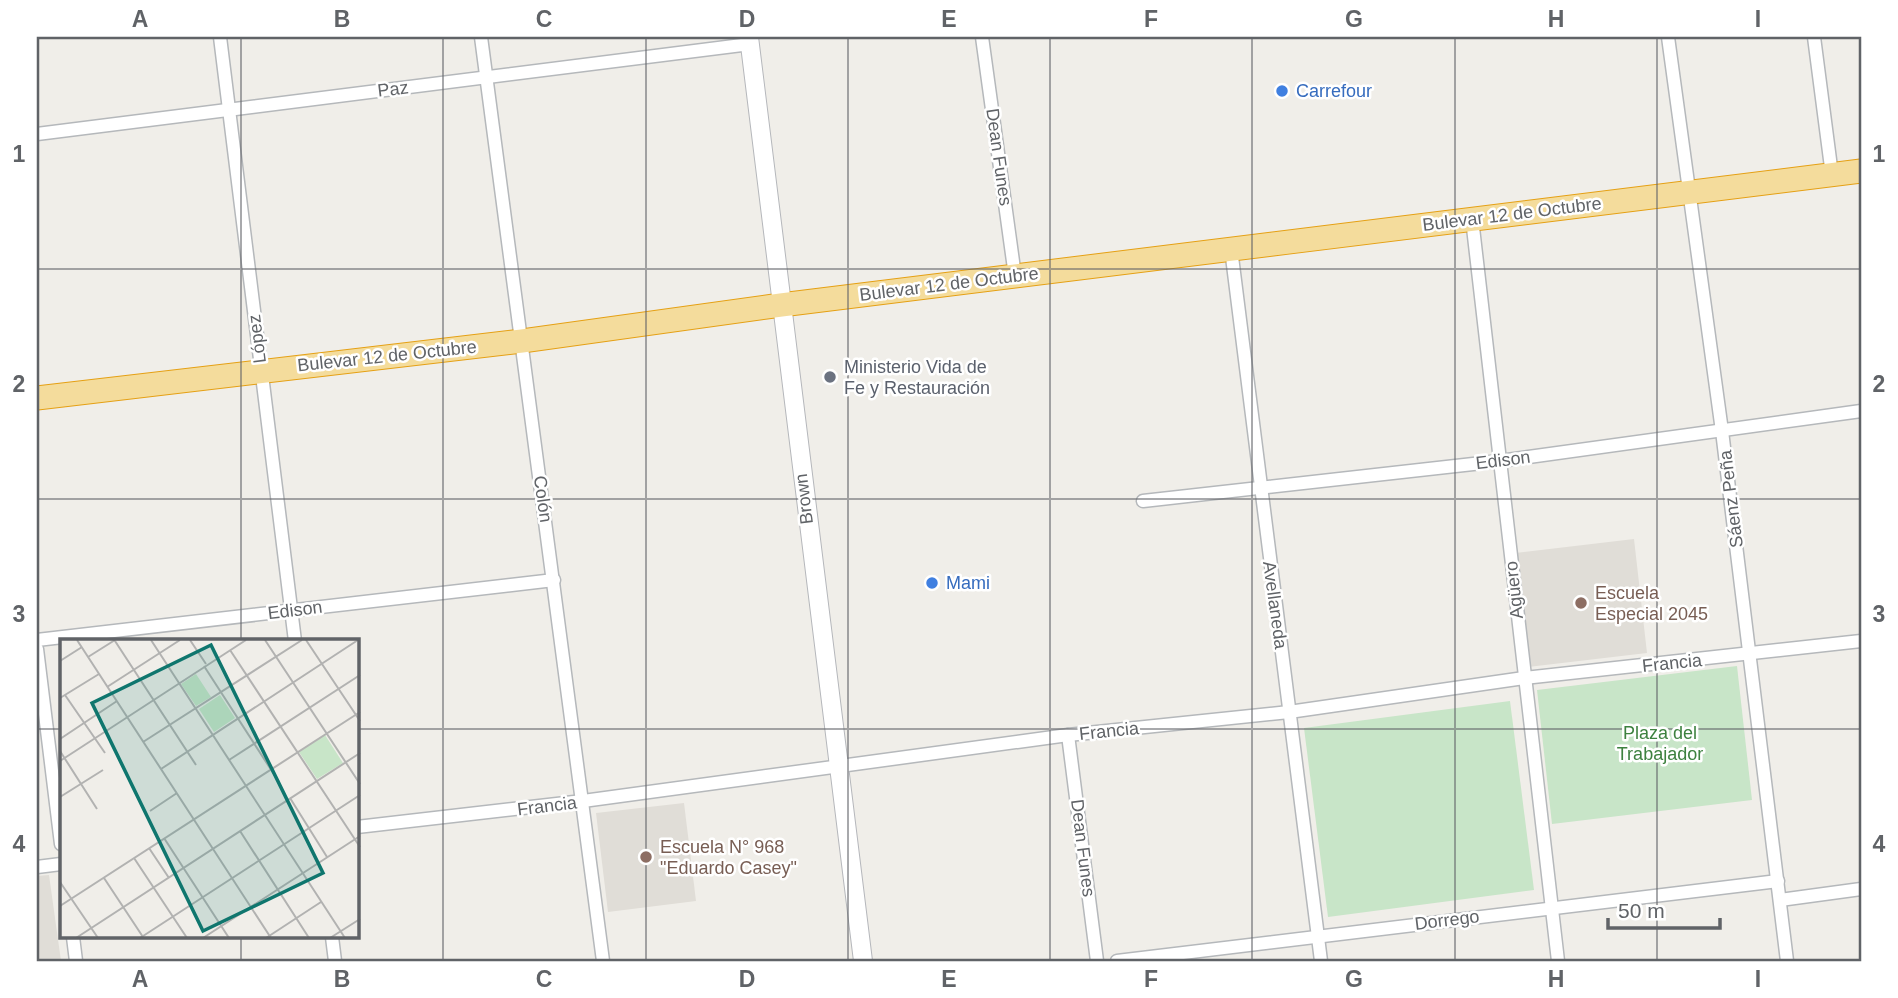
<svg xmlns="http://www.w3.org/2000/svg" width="1898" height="998" viewBox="0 0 1898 998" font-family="Helvetica,sans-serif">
<rect width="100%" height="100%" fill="#f0eee9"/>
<g fill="#e0ddd7">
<path d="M1634,539L1647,653L1528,667L1515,553Z"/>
<path d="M684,803L696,901L608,912L596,813Z"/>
<path d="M49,875L61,961H37V876Z"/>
</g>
<g fill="#c8e5c8">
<path d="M1737,666L1752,800L1552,824L1537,690Z"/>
<path d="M1510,701L1534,890L1328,917L1304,728Z"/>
</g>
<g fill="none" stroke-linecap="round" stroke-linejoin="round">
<g stroke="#b5b8bb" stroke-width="15">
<g id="street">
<path d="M220,37L295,641"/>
<path d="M481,37L603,961"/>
<path d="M982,37L1015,276"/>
<path d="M1668,37L1722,431L1787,961"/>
<path d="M1814,37L1832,175"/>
<path d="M37,134L750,44"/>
<path d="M1472,219L1558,961"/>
<path d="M1231,249L1321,961"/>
<path d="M1143,501L1500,461L1861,411"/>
<path d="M37,640L554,580"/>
<path d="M37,649L61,844"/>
<path d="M1068,735L1097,961"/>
<path d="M357,827L583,801L1068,735L1289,712L1524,678L1861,641"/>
<path d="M37,867L61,864"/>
<path d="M1780,900L1861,889"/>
<path d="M73,937L76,961"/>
<path d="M332,937L335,961"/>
<path d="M1117,961L1778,881"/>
</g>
</g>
<g stroke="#b5b7bb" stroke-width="20">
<path id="secondary" d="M749,37L863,961"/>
</g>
<g stroke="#e5a014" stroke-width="25">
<path id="highway" d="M37,398L522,341L781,305L1861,171"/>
</g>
<use href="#street" stroke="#fff" stroke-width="12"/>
<use href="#secondary" stroke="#fff" stroke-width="18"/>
<use href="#highway" stroke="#f4dc9c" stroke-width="23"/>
</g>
<path fill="none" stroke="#606367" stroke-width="2" stroke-opacity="0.55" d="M241,37V641M443,37V961M646,37V961M848,37V961M1050,37V961M1252,37V961M1455,37V961M1657,37V961M37,269H1861M37,499H1861M37,729H61M357,729H1861M241,937V961"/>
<g fill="#3f7fe0" stroke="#fff" stroke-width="2.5">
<circle cx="1282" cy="91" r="7"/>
<circle cx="932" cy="583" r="7"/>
</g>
<circle fill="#6b7280" stroke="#fff" stroke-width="2.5" cx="830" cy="377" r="7"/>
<g fill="#8d6e63" stroke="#fff" stroke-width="2.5">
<circle cx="1581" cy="603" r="7"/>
<circle cx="646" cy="857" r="7"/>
</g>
<g text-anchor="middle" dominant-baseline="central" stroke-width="5" stroke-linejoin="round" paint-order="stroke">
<g font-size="18" fill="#606367" stroke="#fff">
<text transform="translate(393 89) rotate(-7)">Paz</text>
<text transform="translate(999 157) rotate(82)">Dean Funes</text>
<text transform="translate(1512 214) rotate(-7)">Bulevar 12 de Octubre</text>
<text transform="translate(949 284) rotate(-7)">Bulevar 12 de Octubre</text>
<text transform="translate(257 339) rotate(-97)">López</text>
<text transform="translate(387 356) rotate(-6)">Bulevar 12 de Octubre</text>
<text transform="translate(1503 460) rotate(-7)">Edison</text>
<text transform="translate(543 499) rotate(82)">Colón</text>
<text transform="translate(804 499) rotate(-97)">Brown</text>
<text transform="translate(1731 499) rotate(-97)">Sáenz Peña</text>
<text transform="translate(1514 590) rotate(-96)">Agüero</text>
<text transform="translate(1275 605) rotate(82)">Avellaneda</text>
<text transform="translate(295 610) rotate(-7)">Edison</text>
<text transform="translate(1672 663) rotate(-6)">Francia</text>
<text transform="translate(1109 731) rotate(-6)">Francia</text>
<text transform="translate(547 806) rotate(-7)">Francia</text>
<text transform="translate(1083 848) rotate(83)">Dean Funes</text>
<text transform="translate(1447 920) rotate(-7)">Dorrego</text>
</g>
<g font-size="18" fill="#366cbe" stroke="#fff" text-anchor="start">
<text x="1296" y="91">Carrefour</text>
<text x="946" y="583">Mami</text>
</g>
<g font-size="18" fill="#5b616d" stroke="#fff" text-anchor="start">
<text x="844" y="367">Ministerio Vida de<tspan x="844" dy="21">Fe y Restauración</tspan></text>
</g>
<g font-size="18" fill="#785e54" stroke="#fff" text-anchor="start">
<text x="1595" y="593">Escuela<tspan x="1595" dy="21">Especial 2045</tspan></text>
<text x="660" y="847">Escuela N° 968<tspan x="660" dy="21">"Eduardo Casey"</tspan></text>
</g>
<g font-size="18" fill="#3d813f" stroke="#fff">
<text x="1660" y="733">Plaza del<tspan x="1660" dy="21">Trabajador</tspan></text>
</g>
</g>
<g transform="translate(60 639)">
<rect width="299" height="299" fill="#f0eee9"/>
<path d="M136,35L151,58L136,67L121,45ZM160,56L175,79L154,93L139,70ZM265,96L283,124L257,140L239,113Z" fill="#c8e5c8"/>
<path fill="none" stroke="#b2b2b1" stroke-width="2" d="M17,1L211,299M91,1L285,299M130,1L146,25M205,1L300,145M246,1L300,82M55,2L136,126M170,11L300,208M28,18L55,1M0,22L22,8M144,27L219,143M47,48L120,1M5,56L45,114M0,59L39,35M0,100L57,62M83,103L242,1M0,112L37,170M169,121L300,36M0,122L186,1M101,130L298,1M0,158L43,131M230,159L267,218M90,172L117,154M180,192L249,299M104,199L169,299M89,209L109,239M74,219L127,299M44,239L83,298M0,243L38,299M0,267L300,73M16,299L300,114M80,299L300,156M143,299L300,197M206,299L261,263M270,299L300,280"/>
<path fill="#0f766e" fill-opacity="0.15" stroke="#0f766e" stroke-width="3.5" d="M151,6L263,234L143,292L32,64Z"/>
<rect width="299" height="299" fill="none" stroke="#606367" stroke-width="3.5"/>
</g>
<rect width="1898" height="998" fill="none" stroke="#ffffff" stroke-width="77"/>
<path d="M1608 918v10h112v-10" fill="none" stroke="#606367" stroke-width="3.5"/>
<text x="1618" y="918" font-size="21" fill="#606367" stroke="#ffffff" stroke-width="5" paint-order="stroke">50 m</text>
<rect x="38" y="38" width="1822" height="922" fill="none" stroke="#606367" stroke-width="2.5"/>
<g font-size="23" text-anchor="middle" font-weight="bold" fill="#606367">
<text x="140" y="27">A</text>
<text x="342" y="27">B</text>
<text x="544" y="27">C</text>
<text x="747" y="27">D</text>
<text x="949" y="27">E</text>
<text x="1151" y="27">F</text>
<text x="1354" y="27">G</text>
<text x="1556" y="27">H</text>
<text x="1758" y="27">I</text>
<text x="19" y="162">1</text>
<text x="1879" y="162">1</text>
<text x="19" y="392">2</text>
<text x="1879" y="392">2</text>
<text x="19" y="622">3</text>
<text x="1879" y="622">3</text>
<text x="19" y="852">4</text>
<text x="1879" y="852">4</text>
<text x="140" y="987">A</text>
<text x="342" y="987">B</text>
<text x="544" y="987">C</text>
<text x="747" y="987">D</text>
<text x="949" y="987">E</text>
<text x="1151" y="987">F</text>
<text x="1354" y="987">G</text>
<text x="1556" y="987">H</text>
<text x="1758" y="987">I</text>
</g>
</svg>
